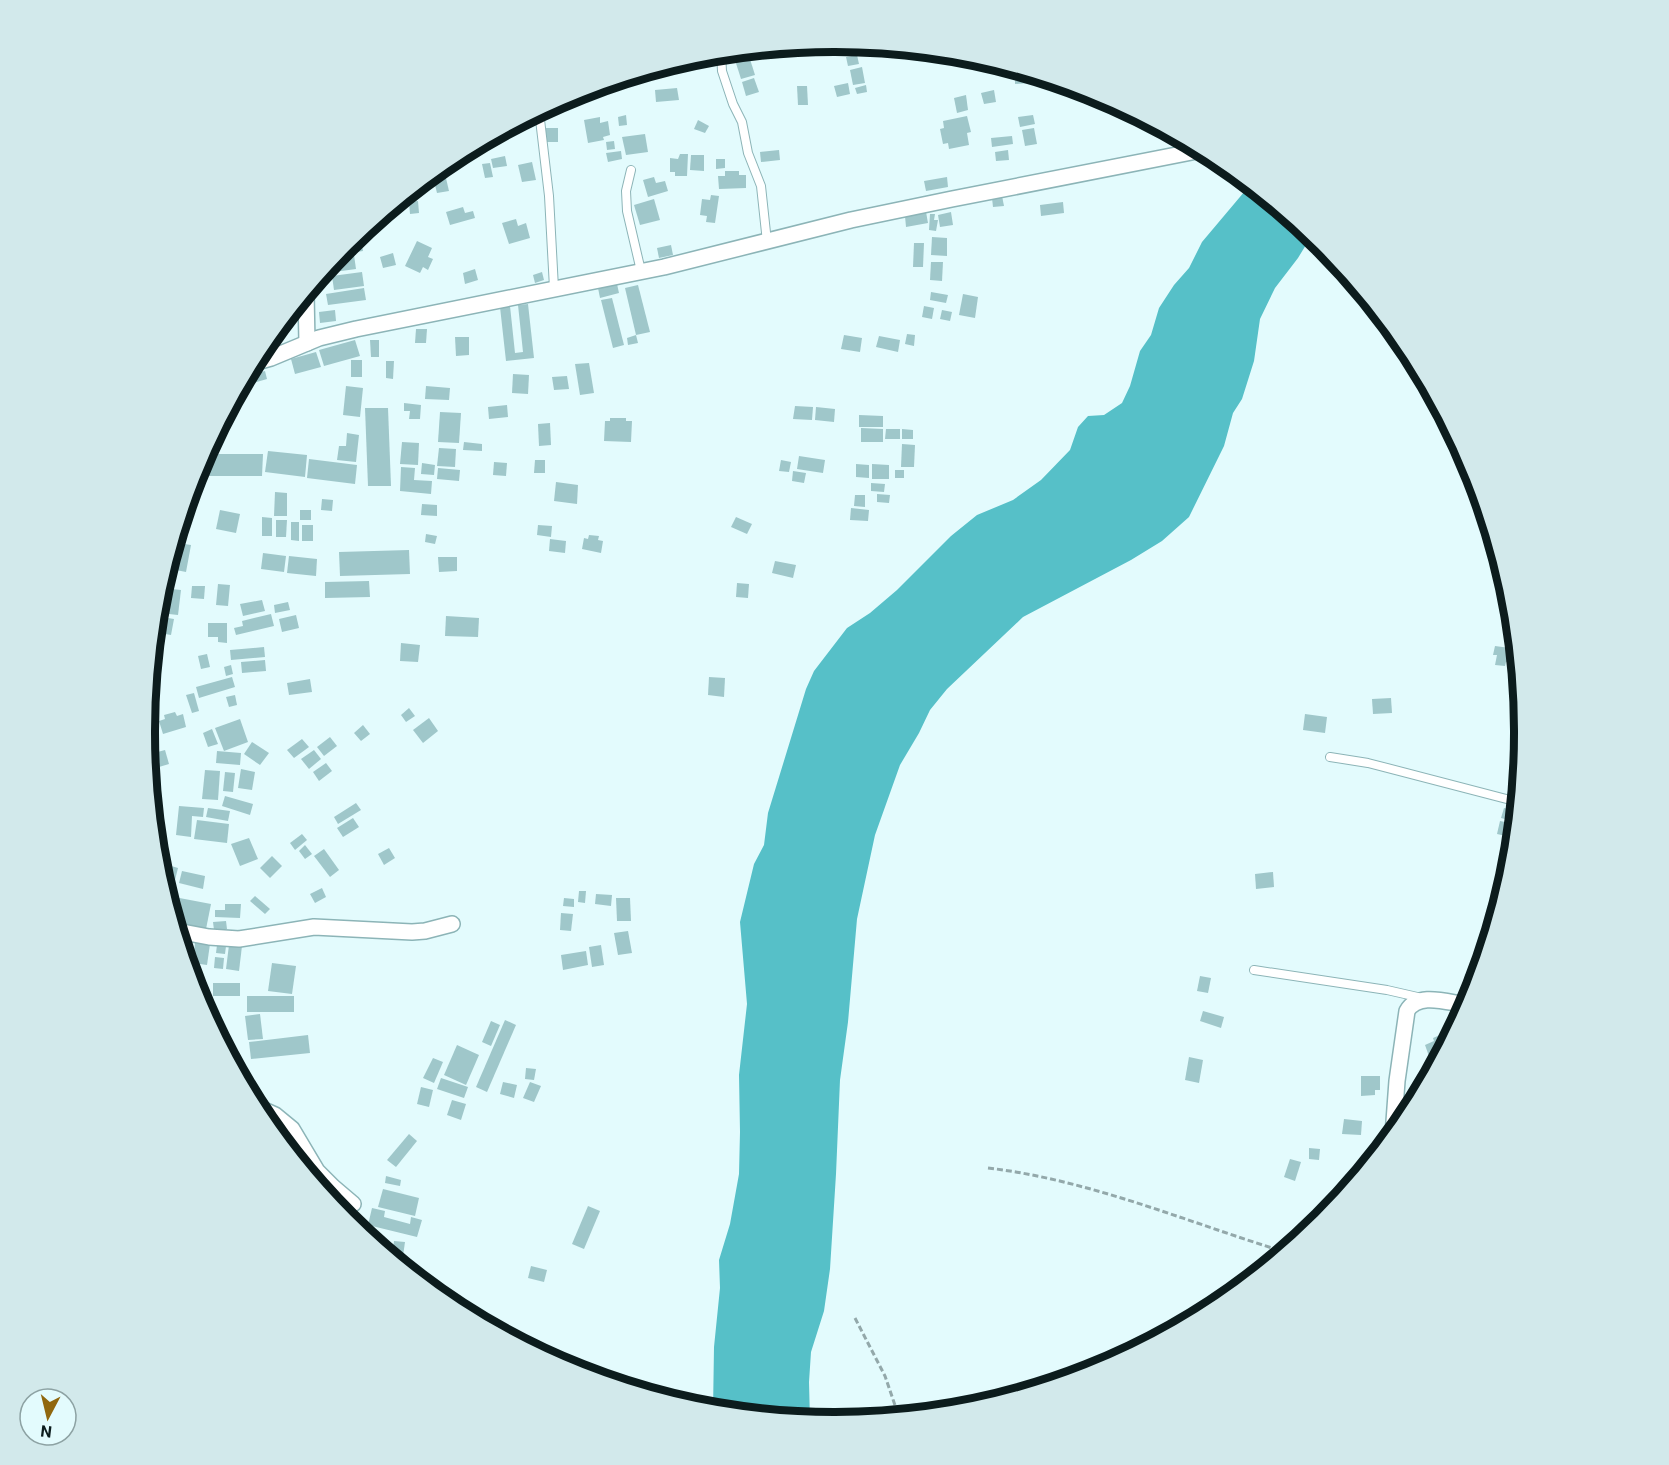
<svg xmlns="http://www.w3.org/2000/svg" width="1669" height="1465" viewBox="0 0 1669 1465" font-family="Roboto,sans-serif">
<rect width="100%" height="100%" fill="#e3fbfd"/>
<path fill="#56c0c8" d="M1250,185L1312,235L1298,258L1275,288L1260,319L1254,361L1242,399L1233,413L1224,446L1189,517L1162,541L1131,560L1023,617L947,689L930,710L919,733L900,765L875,835L857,919L848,1022L840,1080L836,1174L830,1269L824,1311L811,1352L809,1382L810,1421L713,1411L714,1347L720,1288L719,1260L730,1224L739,1174L740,1132L739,1075L747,1004L740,922L754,864L764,845L768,813L806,689L814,671L847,628L870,613L897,590L951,536L977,515L1013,500L1041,480L1070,450L1078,427L1088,416L1104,415L1122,403L1130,386L1140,351L1151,335L1159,308L1174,285L1189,268L1202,242Z"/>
<g fill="#9fc7ca">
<path d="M857,55L859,64L848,66L846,57Z"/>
<path d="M749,56L755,75L741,79L735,60Z"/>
<path d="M862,67L865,83L853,85L850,70Z"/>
<path d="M1015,69L1028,73L1029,83L1015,84Z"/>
<path d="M754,78L759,92L746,96L742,82Z"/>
<path d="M848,83L850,94L837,97L834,86Z"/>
<path d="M866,85L867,92L857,94L855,88Z"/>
<path d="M797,86H807L808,105H798Z"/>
<path d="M677,88L679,100L656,102L655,90Z"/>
<path d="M994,90L996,102L984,104L981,93Z"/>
<path d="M966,95L968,110L957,113L954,98Z"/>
<path d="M626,115L627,125L619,126L618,117Z"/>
<path d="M1033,115L1035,124L1020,127L1018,117Z"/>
<path d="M967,116L971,132L967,133L969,145L949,149L948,143L943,144L940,129L944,128L943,121Z"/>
<path d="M600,117V123L608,121L610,135L603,137L604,140L588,143L584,120Z"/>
<path d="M698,120L709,126L705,133L694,129Z"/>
<rect x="546" y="128" width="12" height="14"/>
<path d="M1034,128L1037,144L1025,146L1022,130Z"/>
<path d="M645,134L648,152L626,155L622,137Z"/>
<path d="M1012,136L1013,144L992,147L991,138Z"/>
<path d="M614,141L615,149L607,150L606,142Z"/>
<path d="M779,150L780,160L761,162L760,152Z"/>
<path d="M1008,150L1009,160L996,161L995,152Z"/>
<path d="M621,151L622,159L608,162L606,153Z"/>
<path d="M680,154H688L687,176H675V172H670V158L678,159Z"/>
<path d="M691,155H704V171L690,170Z"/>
<path d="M505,156L507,166L493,168L491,159Z"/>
<path d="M716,159H725V168L716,169Z"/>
<path d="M532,162L536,180L522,182L518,165Z"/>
<path d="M490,163L493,177L485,178L482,164Z"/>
<path d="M725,171H739V175H746V188L719,189L718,176H725Z"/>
<path d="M445,174L449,191L437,193L433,177Z"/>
<path d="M654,177L656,183L665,181L668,191L648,197L643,180Z"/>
<path d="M947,177L948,187L926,191L924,181Z"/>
<path d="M711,195L719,196L715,223L706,222L707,216L700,215L702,199L710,200Z"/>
<path d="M1002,196L1004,206L993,207L992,198Z"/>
<path d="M654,199L660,220L640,225L634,205Z"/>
<path d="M418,201L419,213L410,214L409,202Z"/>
<path d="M1063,202L1064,213L1041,216L1040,205Z"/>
<path d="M463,207L465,213L473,211L475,218L450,225L446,212Z"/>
<path d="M926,212L928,223L906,227L905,216Z"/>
<path d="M951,212L953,225L940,227L938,215Z"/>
<path d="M930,214H935L934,220H938L936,231L929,230Z"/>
<path d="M516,219L518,226L526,223L530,238L509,244L502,223Z"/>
<path d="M932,237L947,238V256L931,255Z"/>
<path d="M361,240L363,251L338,255L349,242Z"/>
<path d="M417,241L432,248L428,257L433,259L428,270L423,267L420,273L405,266Z"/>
<path d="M914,243H924L923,267H913Z"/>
<path d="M671,245L673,255L659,258L657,248Z"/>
<path d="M393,253L396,265L383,268L380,257Z"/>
<path d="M354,255L356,269L334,272L332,261L335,258Z"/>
<path d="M931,262H943L942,281L930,280Z"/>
<path d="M475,269L478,280L465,284L463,273Z"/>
<path d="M362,272L364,286L334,290L332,276Z"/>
<path d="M542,272L544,280L535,283L533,275Z"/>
<path d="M617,284L619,293L600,298L598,288Z"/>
<path d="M638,285L650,332L636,335L625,288Z"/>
<path d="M364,288L366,300L328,305L326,294Z"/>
<path d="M931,292L948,295L946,303L930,300Z"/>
<path d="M963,294L978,297L975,318L959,315Z"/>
<path d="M612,298L624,345L613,348L601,300Z"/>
<path d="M528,304L534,358L506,361L500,307L510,306L515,353L523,352L518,305Z"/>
<path d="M924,306L934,308L932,319L922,317Z"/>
<path d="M335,310L336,321L320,323L319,312Z"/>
<path d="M942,310L952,312L950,321L940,319Z"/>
<path d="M416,329H427L426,343H415Z"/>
<path d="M907,334L915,335L914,346L905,344Z"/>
<path d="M636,335L638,343L628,345L627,338Z"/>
<path d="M844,335L862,338L860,352L841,349Z"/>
<path d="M879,336L900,340L898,352L876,347Z"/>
<path d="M455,337H469V355L456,356Z"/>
<path d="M355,340L360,356L324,366L319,350Z"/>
<path d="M370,340H379V357H371Z"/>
<path d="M316,352L321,367L295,374L291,359Z"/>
<rect x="351" y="360" width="11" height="17"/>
<path d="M386,361H394L393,379L386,378Z"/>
<path d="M589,363L594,393L580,395L575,364Z"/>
<path d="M265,371L267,379L246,385L244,380L246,376Z"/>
<path d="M513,374L529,375L528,394L512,393Z"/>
<path d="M567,376L569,389L554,390L552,377Z"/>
<path d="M346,386L363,388L360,417L343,415Z"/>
<path d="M426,386L450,388L449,400L425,399Z"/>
<path d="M404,403L421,405L420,419H409L410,411H404Z"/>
<path d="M507,405L508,417L489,419L488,407Z"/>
<path d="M795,406L813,407L812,420L793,419Z"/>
<path d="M816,407L835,409L834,422L815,420Z"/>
<path d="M365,408H388L391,486H368Z"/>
<path d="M440,412L461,413L459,443L438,442Z"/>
<path d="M859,415L883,416V427H859Z"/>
<path d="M610,418H626V421H632L631,442L604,441L605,421H610Z"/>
<path d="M550,423L551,445L539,446L538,424Z"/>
<path d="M861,428L883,429V442H861Z"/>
<path d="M886,429H900V439H885Z"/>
<path d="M902,429L913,430V439H902Z"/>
<path d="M347,433L359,435L356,462L337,460L339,446H346Z"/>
<path d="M402,442L419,443L418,465L400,464Z"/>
<path d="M464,442L482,444V451L463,450Z"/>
<path d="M902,444L915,445L914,467H901Z"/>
<path d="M439,448L456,449L455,467L437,466Z"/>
<path d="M268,451L307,455L305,477L265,472Z"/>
<path d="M204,454H263L262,476H202V458Z"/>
<path d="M799,456L825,460L823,473L797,469Z"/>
<path d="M309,459L357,465L355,484L307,478Z"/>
<path d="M535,460H545V473H534Z"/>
<path d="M781,460L791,462L789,472L779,471Z"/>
<path d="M494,462L507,463L506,476L493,475Z"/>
<path d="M422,463L435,465L434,475L421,474Z"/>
<path d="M856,464L869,465V478L856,477Z"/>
<path d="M872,464L889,465V479H872Z"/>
<path d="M401,467L415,468L414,480L432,481L431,494L400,491Z"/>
<path d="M438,468L460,470L459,481L437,479Z"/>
<rect x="895" y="470" width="9" height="8"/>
<path d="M793,471L806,473L804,483L792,481Z"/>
<path d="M556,482L578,485L577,504L554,501Z"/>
<path d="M871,483L885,484L884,492L871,491Z"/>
<path d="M275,492L287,493V516H274Z"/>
<path d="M877,494L890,495L889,503L877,502Z"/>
<path d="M855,495H865V507L854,506Z"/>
<path d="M322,499L333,500L332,511L321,510Z"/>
<path d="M422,504L437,505V516L421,515Z"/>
<path d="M851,508L869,510L868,521L850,520Z"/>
<path d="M220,510L240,514L236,533L216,529Z"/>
<rect x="300" y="510" width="11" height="10"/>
<path d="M262,517L272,518V536H262Z"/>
<path d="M736,517L752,524L747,534L731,527Z"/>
<path d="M276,520H287L286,537H276Z"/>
<path d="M291,522H299V541L291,540Z"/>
<rect x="302" y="525" width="11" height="16"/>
<path d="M538,525L552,526L551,537L537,535Z"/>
<path d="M426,534L437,536L435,544L425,542Z"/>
<path d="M589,535L599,536L598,540L603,541L601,553L582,549L584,538L588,539Z"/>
<path d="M550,539L566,541L565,553L549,551Z"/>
<path d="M178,543L191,545L186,572L166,568L171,553L176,554Z"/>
<path d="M409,550L410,574L340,576L339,552Z"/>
<path d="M263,553L286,556L284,572L261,569Z"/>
<path d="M289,556L317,559L316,576L287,573Z"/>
<path d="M438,557H457V571L439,572Z"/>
<path d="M775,561L796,565L793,578L772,573Z"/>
<path d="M369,581L370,597L325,598V582Z"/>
<path d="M737,583L749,584L748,598L736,597Z"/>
<path d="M218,584L230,585L228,606L216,605Z"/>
<path d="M192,586H205L204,599L191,598Z"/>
<path d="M163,588L181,590L178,615L160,613Z"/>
<path d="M262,600L265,611L243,616L240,604Z"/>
<path d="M288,602L290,610L275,613L274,605Z"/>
<path d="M271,614L274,626L236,635L234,628L243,626L242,621Z"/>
<path d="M296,615L299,628L282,632L279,619Z"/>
<path d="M446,616L479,618L478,637L445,636Z"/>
<path d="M162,617L174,619L171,635L159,633Z"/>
<path d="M208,623H227V643L218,642V637H208Z"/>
<path d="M401,643L420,645L418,662L400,661Z"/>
<path d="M1495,646L1517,649V664L1506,662L1505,666L1495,665L1497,655H1493Z"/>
<path d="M264,647L265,657L231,660L230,650Z"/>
<path d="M207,654L210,667L201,669L198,656Z"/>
<path d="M265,660L266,671L242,673L241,662Z"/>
<path d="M231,665L233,674L226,676L224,667Z"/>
<path d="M232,677L235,687L199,698L196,687Z"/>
<path d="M709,677L725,678L724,697L708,695Z"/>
<path d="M310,679L312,692L289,695L287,683Z"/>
<path d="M194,693L199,711L192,713L186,695Z"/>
<path d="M235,695L237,705L229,707L226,697Z"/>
<path d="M1391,698L1392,713L1373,714L1372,699Z"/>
<path d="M409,708L415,716L406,722L401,715Z"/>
<path d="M175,712L177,716L183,714L186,727L163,734L159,721L165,719L164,715Z"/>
<path d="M1305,714L1327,717L1325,733L1303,730Z"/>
<path d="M429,718L438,731L423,743L413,730Z"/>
<path d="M240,719L248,742L224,751L215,728Z"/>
<path d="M363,725L370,734L361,741L354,733Z"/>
<path d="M212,729L218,744L208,747L203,733Z"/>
<path d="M330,737L337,746L324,756L317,747Z"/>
<path d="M302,739L309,747L294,758L287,750Z"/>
<path d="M252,742L269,753L260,765L244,754Z"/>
<path d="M165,750L169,764L159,767L154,753Z"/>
<path d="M314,750L321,759L309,769L301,759Z"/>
<path d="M217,751L241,753L240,765L216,763Z"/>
<path d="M326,763L332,771L319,781L313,772Z"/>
<path d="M241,769L255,772L252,790L238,788Z"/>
<path d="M205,770L220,771L218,800L202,799Z"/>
<path d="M225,772L235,773L233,792L223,791Z"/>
<path d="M152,783L159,805L151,808L149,784Z"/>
<path d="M225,796L253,804L250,815L222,806Z"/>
<path d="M356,803L361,810L338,824L334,817Z"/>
<path d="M179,806L204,808L203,817L192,816L191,837L176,835Z"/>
<path d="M208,808L230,811L228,821L206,817Z"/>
<path d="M1504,808L1517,811L1516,822L1501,818Z"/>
<path d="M353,818L359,827L343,837L337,828Z"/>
<path d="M197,820L229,824L227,843L194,839Z"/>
<path d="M1500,821L1510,823L1506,836L1497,834Z"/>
<path d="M302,834L307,840L295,850L290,843Z"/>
<path d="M249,838L258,859L240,866L231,844Z"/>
<path d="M305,845L312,854L305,859L299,851Z"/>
<path d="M389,848L395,858L384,865L378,854Z"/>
<path d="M324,849L339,870L330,877L314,856Z"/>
<path d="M272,856L282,866L270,878L260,868Z"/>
<path d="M158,862L178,868L175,880L160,876Z"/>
<path d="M182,871L205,876L203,889L179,883Z"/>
<path d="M1273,872L1274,887L1256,889L1255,874Z"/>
<path d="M322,888L326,897L315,903L310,894Z"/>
<path d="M579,891H586L585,903L578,902Z"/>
<path d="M596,894L612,895L611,906L595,904Z"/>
<path d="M169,896L211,904L206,929L174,923L168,902Z"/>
<path d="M255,896L270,909L265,914L250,901Z"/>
<path d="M564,898L574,899V907L563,906Z"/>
<path d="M616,898H630L631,921H617Z"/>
<path d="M225,904H241L240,918L215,917V910H225Z"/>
<path d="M561,913L573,914L571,931L560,930Z"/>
<path d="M226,921L227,929L214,930L213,922Z"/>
<path d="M628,931L632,953L618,955L614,933Z"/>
<path d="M195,943L210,944L207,965L193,963Z"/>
<path d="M217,945L226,946L225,954L216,953Z"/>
<path d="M229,945L242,946L239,971L226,969Z"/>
<path d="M601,945L604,965L592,967L589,947Z"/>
<path d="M586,951L588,965L563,970L561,955Z"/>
<path d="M215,957L224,958L223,969L214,968Z"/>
<path d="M272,963L296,966L292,994L268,991Z"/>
<path d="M1465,974L1479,976L1474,990L1463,989Z"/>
<path d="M1200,976L1211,978L1208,993L1197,991Z"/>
<rect x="213" y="983" width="27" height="13"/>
<rect x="247" y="996" width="47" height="16"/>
<path d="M213,999L214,1009L204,1010L198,1000Z"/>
<path d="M1203,1011L1224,1017L1221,1028L1200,1021Z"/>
<path d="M217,1013L218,1027L213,1028L206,1014Z"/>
<path d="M260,1014L263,1039L248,1040L245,1016Z"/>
<path d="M505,1020L516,1025L487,1092L476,1087Z"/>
<path d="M491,1021L500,1025L491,1046L482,1042Z"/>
<path d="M1447,1032L1449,1035L1453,1034L1439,1059L1431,1062L1425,1045L1434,1041L1433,1038Z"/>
<path d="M308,1035L310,1053L251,1059L249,1042Z"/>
<path d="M457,1045L479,1055L466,1085L444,1075Z"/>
<path d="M1189,1057L1203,1060L1199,1083L1185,1080Z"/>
<path d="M433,1058L443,1062L434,1083L423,1078Z"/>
<path d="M526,1068L536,1069L534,1080L525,1079Z"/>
<path d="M1361,1076H1380V1090H1375V1095L1361,1096Z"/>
<path d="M441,1078L468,1087L464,1098L437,1089Z"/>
<path d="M503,1082L517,1085L514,1098L500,1094Z"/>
<path d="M530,1082L541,1086L534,1102L523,1098Z"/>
<path d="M421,1087L433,1090L429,1107L417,1104Z"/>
<path d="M452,1100L466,1104L461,1120L447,1115Z"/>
<path d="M1344,1119L1362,1121L1361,1135L1342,1134Z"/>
<path d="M409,1134L417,1141L396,1167L387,1160Z"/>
<path d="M1309,1148L1320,1149L1319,1160L1309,1159Z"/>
<path d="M1290,1159L1301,1162L1295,1181L1284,1177Z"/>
<path d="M386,1176L401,1180L400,1186L385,1183Z"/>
<path d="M383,1189L419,1198L415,1216L378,1207Z"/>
<path d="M588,1206L600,1211L584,1249L572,1244Z"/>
<path d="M372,1208L385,1211L384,1217L410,1224L411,1217L422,1220L417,1237L368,1225Z"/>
<path d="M394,1241L405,1242L402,1263L397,1262L392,1258Z"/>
<path d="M531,1266L547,1270L544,1282L528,1278Z"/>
</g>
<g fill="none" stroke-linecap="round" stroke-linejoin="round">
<g stroke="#8cb4b7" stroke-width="10">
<g id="service">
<path d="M721,53L722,71L733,104L742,122L748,153L761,186L767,242"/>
<path d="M539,111L549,196L554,288"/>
<path d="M631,170L626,191L627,211L641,271"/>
<path d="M1330,757L1368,763L1518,802"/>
<path d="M1254,970L1387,990L1422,998"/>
</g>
</g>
<g stroke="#8cb4b7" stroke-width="18">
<g id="minor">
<path d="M306,293L307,343"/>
<path d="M253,363L271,358L319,338L356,329L664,267L851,220L952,199L1202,150"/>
<path d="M177,931L209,937L239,939L314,927L412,932L425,931L452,924"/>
<path d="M255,1106L275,1115L292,1129L317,1171L333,1187L353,1204"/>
<path d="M1393,1135L1397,1081L1407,1011C1418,991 1449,1003 1468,1005"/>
</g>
</g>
<g stroke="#93a8aa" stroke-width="3" stroke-dasharray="6 3" stroke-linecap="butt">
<path d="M988,1168C1090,1180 1187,1222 1285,1252"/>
<path d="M855,1318L885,1376L899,1417"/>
</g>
<use href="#service" stroke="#fff" stroke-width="8"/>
<use href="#minor" stroke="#fff" stroke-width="15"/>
</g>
<path d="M0 0H1669V1465H0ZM834 52H835A679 679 0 0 1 1514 731V733A679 679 0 0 1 835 1412H834A679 679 0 0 1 155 733V731A679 679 0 0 1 834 52Z" fill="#d2e9eb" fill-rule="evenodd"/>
<path fill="none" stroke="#0c1c1d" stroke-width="8" d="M834 52H835A679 679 0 0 1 1514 731V733A679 679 0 0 1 835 1412H834A679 679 0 0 1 155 733V731A679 679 0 0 1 834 52Z"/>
<g transform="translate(48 1417) rotate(187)"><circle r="28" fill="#e3fbfd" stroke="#8da2a3" stroke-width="1.5"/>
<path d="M0-4.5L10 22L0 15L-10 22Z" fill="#90670e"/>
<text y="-9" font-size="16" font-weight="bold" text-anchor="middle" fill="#0c1c1d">N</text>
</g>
</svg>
